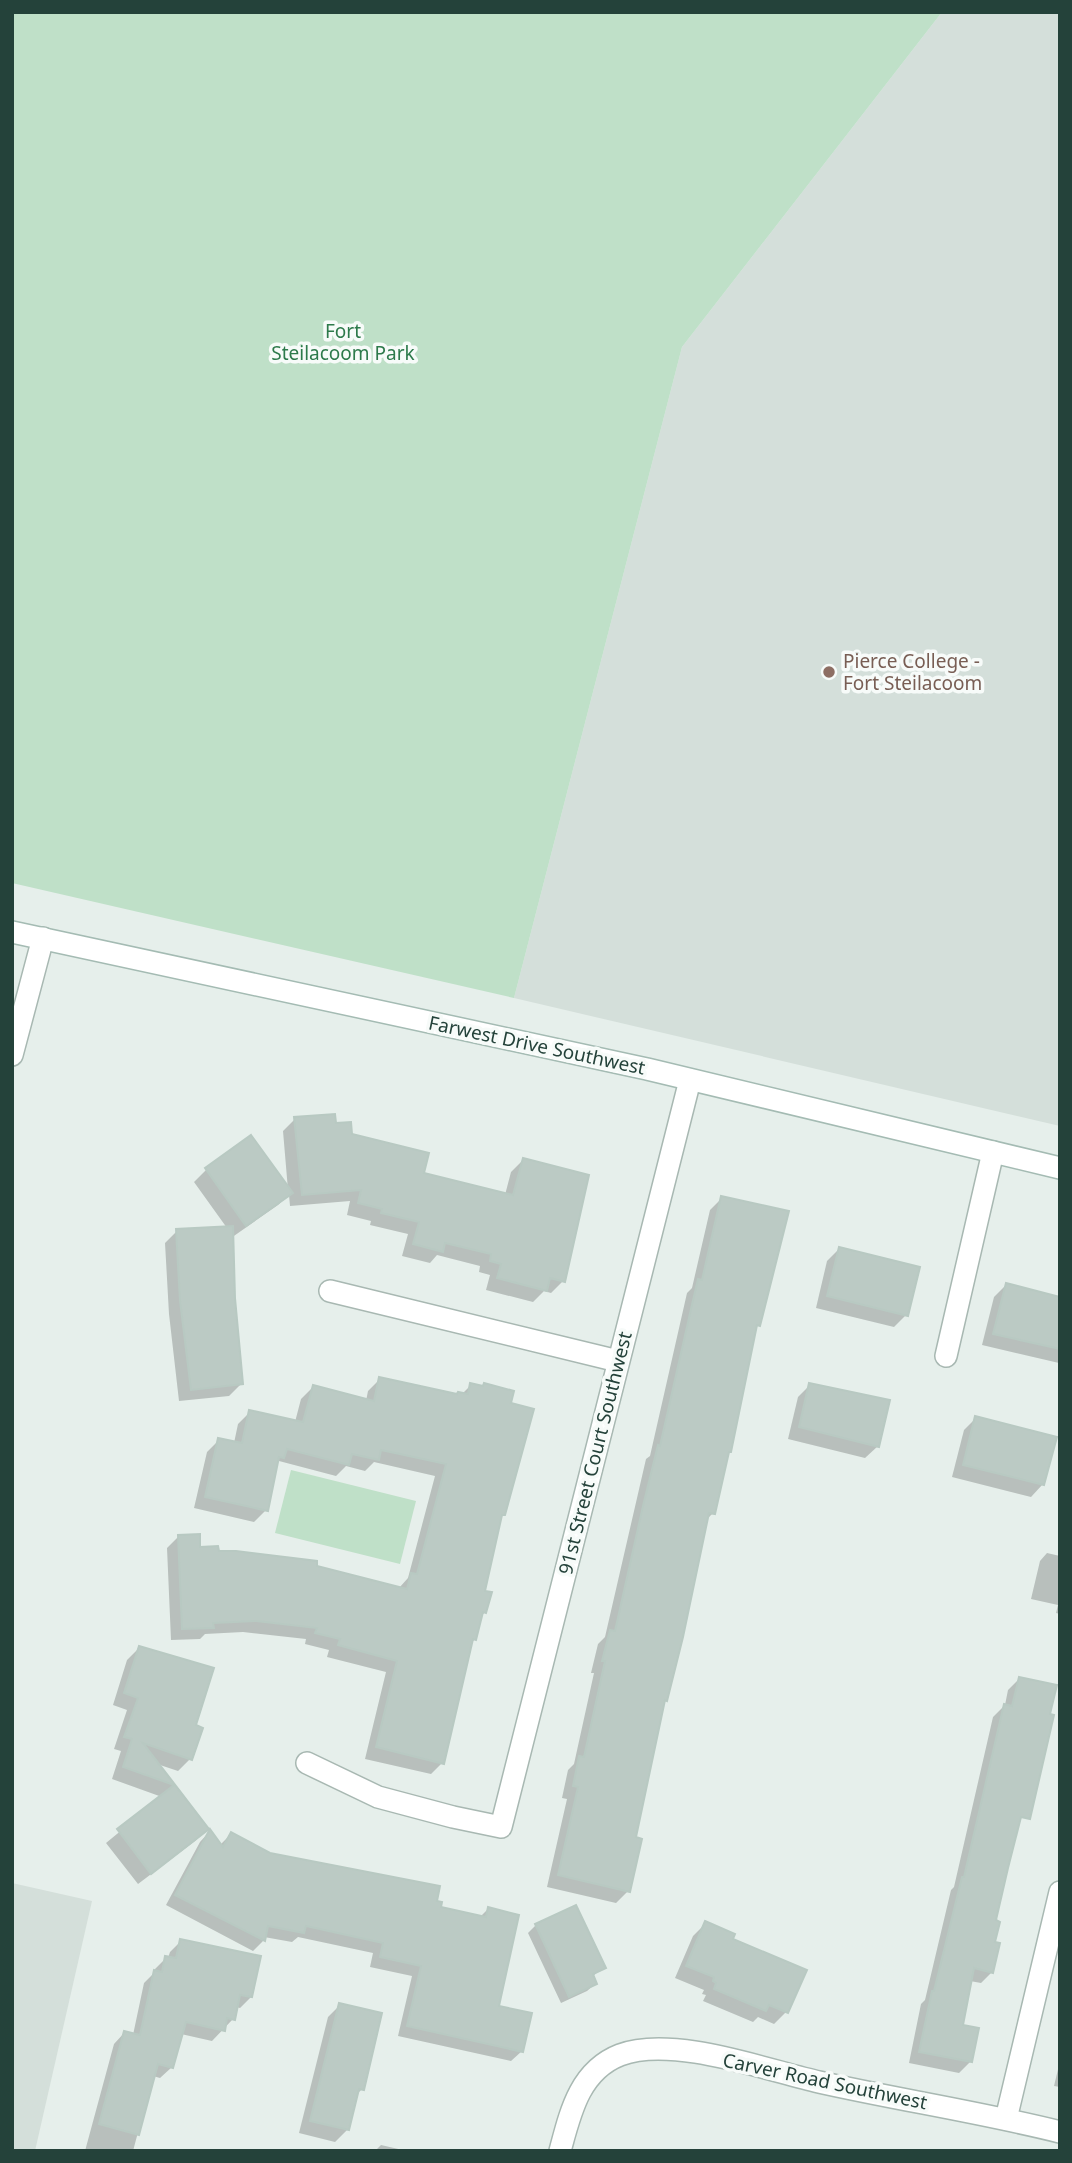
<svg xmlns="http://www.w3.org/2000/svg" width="1072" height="2163" viewBox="0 0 1072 2163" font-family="'Noto Sans',sans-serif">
<rect width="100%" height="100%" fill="#e6efeb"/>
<g fill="#d4dfda">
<path d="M942,12H1060V1126L514,998L682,347Z"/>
<path d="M12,1883L92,1901L35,2151H12Z"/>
</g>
<g fill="#bfe0c8">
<path d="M12,12H942L682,347L514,998L12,883Z"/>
<path d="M291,1470L416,1501L400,1564L275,1533Z"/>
</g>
<g fill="#0003">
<path d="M295,1119L334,1125L422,1174L505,1195L511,1172L523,1160L563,1281L551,1293L544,1291L533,1302L486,1290L490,1275L479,1272L480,1266L437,1255L430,1263L402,1256L408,1234L370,1225L371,1221L347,1215L350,1201L290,1206L289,1195L278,1205L231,1238L234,1298L242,1383L229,1396L179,1401L169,1314L165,1243L177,1231L227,1228L194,1182L206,1170L288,1190L283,1131Z"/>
<path d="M722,1198L758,1325L754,1329L713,1513L706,1520L666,1700L662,1703L634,1839L628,1891L616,1903L547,1887L567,1799L562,1798L568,1770L574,1764L594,1673H591L598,1644L605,1637L646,1459L650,1456L687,1293L692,1288L710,1210Z"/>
<path d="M839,1249L906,1315L894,1327L816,1308L827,1261Z"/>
<path d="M1006,1285L1060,1299L1059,1363L982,1345L994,1297Z"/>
<path d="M380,1379L456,1396L461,1395L471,1385L509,1404L503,1514L500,1517L483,1592L485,1612L480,1617L475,1639L470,1644L442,1763L431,1774L365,1759L386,1672L327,1657L329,1650L305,1644L306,1639L243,1632L205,1634L200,1639L171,1640L167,1548L179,1536L199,1549L315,1567L399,1588L408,1578L435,1476L374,1462L365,1471L346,1466L336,1476L279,1461L276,1464L266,1510L254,1522L194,1508L207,1452L219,1440L234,1443L238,1424L250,1412L295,1422L301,1399L313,1387L366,1401L368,1391Z"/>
<path d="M810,1385L878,1446L865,1458L788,1439L798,1397Z"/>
<path d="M976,1418L1043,1484L1031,1497L952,1477L964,1430Z"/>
<path d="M1047,1553L1060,1556V1614L1056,1613L1058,1605L1031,1599L1040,1561Z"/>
<path d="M139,1648L194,1726L190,1759L178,1771L157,1764L207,1829L195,1841L138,1884L106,1843L162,1797L112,1779L121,1751L114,1749L127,1710L113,1705L127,1660Z"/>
<path d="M1020,1678L1048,1715L1028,1781L994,1921L992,1972L981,1983L970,1981L961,2026L971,2061L959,2073L909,2063L921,2004L925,2000L951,1890L954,1887L993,1717L1005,1705L1008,1690Z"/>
<path d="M209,1832L220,1845L231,1834L270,1854L435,1902L439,1909L480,1917L488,1909L497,2007L522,2051L511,2061L398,2036L412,1976L370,1967L373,1953L298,1937L292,1942L264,1937L263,1941L253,1951L166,1905L200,1842Z"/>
<path d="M705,1924L731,1939L786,2012L774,2024L758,2017L753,2022L703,2001L706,1995L702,1994L704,1990L675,1978L693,1936Z"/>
<path d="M536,1925L603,1967L592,1977L595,1984L587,1991L561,2003L528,1933Z"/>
<path d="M181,1941L251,1997L240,2008L236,2007L233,2019L212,2041L181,2034L172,2067L160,2078L153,2076L133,2151H85L114,2044L125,2032L133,2035L144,1983L154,1973L155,1969L166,1958H168L170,1952Z"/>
<path d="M340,2005L362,2089L355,2096L347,2130L335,2142L299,2133L328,2017Z"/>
<path d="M1060,2061V2087L1054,2086Z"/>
<path d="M381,2145L407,2151H375Z"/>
</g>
<g fill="#bbcac4" stroke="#b8c9c2" stroke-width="2">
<path d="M335,1114L336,1123L351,1122L352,1134L429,1153L424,1173L513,1195L523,1158L589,1175L565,1282L550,1278L547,1291L497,1278L501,1264L490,1261L491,1254L445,1243L443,1252L413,1244L419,1222L381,1213L382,1209L358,1203L361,1190L302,1195L294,1117Z"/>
<path d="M251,1135L293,1193L246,1226L205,1168Z"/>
<path d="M721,1196L789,1211L760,1326L757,1325L731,1452H729L715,1514L709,1513L683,1637L667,1701L665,1700L636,1837L642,1839L630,1892L558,1875L578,1787L573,1786L579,1756L584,1757L605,1661H602L610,1630L615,1631L643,1506L658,1445L660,1446L691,1309L698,1279L702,1280Z"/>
<path d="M233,1226L235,1298L243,1384L191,1390L180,1301L176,1229Z"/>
<path d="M839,1247L920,1267L908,1316L827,1296Z"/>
<path d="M1006,1283L1060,1297V1349L993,1334Z"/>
<path d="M379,1377L457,1394L458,1392L468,1394L470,1383L483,1386L484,1383L514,1391L511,1403L534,1409L505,1515H502L485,1591L492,1592L486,1613L483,1612L476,1640L473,1639L444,1764L376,1747L397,1661L338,1645L340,1639L315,1633L317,1628L256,1621L213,1623L214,1628L182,1629L178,1535L200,1534V1547L218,1546L219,1551H236L317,1561V1566L407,1589L411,1573L417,1574L446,1464L381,1450L379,1460L352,1454L349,1465L287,1449L284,1458L279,1457L268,1511L205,1497L218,1438L242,1443L249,1410L303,1422L313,1385L374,1401Z"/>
<path d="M809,1383L890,1400L879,1447L799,1427Z"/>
<path d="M975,1416L1057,1437L1044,1485L963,1465Z"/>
<path d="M139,1646L214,1668L196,1725L203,1728L192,1760L143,1743L209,1829L151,1874L117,1829L174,1785L123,1767L132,1739L124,1737L138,1698L124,1693Z"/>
<path d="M1019,1677L1057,1685L1050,1714L1054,1715L1030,1819L1021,1817L1008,1868L996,1920L1000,1922L995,1942L1000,1943L993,1973L974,1968L963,2025L979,2028L972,2062L919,2052L932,1991H934L962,1877H964L1004,1704L1012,1706Z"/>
<path d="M210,1829L223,1847L231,1832L270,1853L440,1886L437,1901L442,1902L441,1907L486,1917L488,1907L519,1915L499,2006L532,2013L523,2052L407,2026L421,1966L380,1957L383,1943L306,1926L304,1933L268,1926L265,1941L175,1895Z"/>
<path d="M576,1905L606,1968L593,1974L597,1984L569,1997L535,1924Z"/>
<path d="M705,1921L735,1934L733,1939L807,1970L788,2013L769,2005L766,2011L714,1989L716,1983L713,1981L714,1977L686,1966Z"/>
<path d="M180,1939L261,1956L252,1997L240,1995L235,2020L227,2018L225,2031L186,2022L173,2068L158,2064L139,2135L99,2124L124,2031L140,2035L154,1970L162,1972L165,1956L176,1958Z"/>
<path d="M339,2003L382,2013L364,2090L359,2089L349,2130L310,2121Z"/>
</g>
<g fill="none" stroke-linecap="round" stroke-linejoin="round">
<g stroke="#a8b8b2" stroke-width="24">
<g id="street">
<path d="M12,1055L43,938"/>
<path d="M330,1291L618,1361"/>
<path d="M946,1356L993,1152"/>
<path d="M307,1763L378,1797L453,1817L501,1827L690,1080"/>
<path d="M1006,2119L1060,1892"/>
<path d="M560,2151C570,2114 579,2071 620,2055C672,2035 766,2070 819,2082C899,2100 980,2112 1060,2132"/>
</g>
</g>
<g stroke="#a4bbb3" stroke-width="24">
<path id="secondary" d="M12,932L647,1069L1060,1168"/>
</g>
<use href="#street" stroke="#fff" stroke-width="21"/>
<use href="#secondary" stroke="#fff" stroke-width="21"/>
</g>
<circle fill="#8d6e63" stroke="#f7fbf9" stroke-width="2.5" cx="829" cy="672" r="7"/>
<g text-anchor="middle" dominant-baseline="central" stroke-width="7" stroke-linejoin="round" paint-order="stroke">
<g font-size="19" fill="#2d7a4b" stroke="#f7fbf9">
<text x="343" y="331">Fort<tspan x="343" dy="22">Steilacoom Park</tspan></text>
</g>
<g font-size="19" fill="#785e54" stroke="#f7fbf9" text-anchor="start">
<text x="843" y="661">Pierce College -<tspan x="843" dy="22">Fort Steilacoom</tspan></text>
</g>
<g font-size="19" fill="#24423a" stroke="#f7fbf9">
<text transform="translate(537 1045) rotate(12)">Farwest Drive Southwest</text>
<text transform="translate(595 1453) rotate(-76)">91st Street Court Southwest</text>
<text transform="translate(825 2081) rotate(12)">Carver Road Southwest</text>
</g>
</g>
<rect width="1072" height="2163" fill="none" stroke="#24423a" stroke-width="28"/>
</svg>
